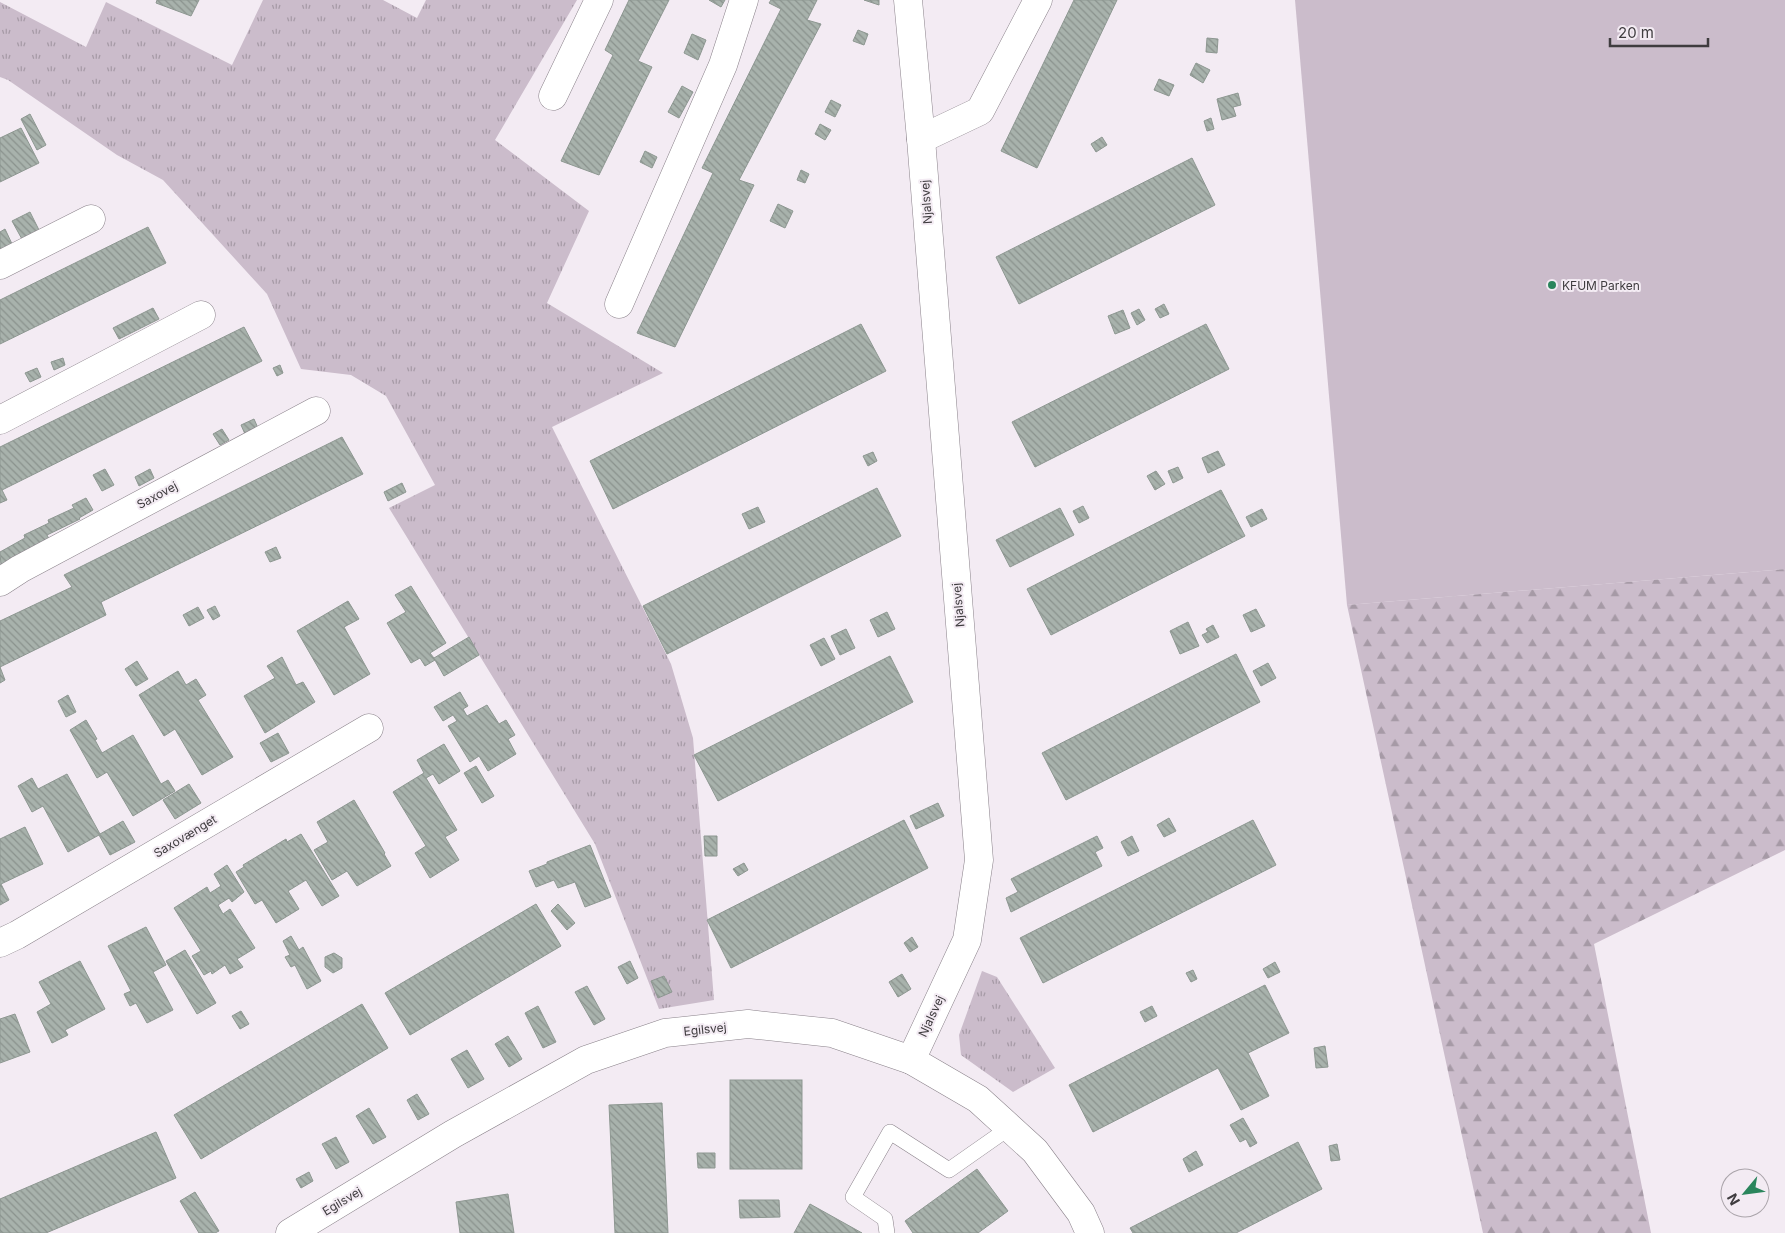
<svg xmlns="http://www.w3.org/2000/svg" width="1785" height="1233" viewBox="0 0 1785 1233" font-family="Inter,sans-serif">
<defs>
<pattern id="forest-firs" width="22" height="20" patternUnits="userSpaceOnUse" patternTransform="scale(1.25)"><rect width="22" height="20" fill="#cbbccb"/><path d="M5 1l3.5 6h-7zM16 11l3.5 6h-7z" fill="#a69aa6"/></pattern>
<pattern id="park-tufts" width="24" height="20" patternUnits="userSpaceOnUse" patternTransform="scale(1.25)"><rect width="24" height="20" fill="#cbbccb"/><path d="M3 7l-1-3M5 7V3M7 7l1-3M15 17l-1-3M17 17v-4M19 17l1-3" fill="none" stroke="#a69aa6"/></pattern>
<pattern id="building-back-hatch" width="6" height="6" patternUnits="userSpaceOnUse" patternTransform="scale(1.25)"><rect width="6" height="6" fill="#a8b2ac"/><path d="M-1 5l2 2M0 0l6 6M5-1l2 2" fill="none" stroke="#8a928d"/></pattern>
</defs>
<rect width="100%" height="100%" fill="#f3ebf3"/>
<path fill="#cbbccb" d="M1295,0H1785V569L1347,605Z"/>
<path fill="url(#forest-firs)" d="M1785,569V850L1594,944L1651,1233H1483L1347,605Z"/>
<g fill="url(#park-tufts)">
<path d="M263,0H383L417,18L426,0H577L495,140L589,211L547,303L663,373L552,427L671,664L693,738L714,1000L659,1009L595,844L389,508L435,485L386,396L351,375L301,369L267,294L163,180L117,155L8,80L0,77V2L86,47L106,2L232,65Z"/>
<path d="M982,971L997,977L1055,1068L1013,1092L961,1055L959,1035Z"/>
</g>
<g fill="url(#building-back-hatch)" stroke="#8d9791">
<path d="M157,0H199L191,16L156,3Z"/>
<path d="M629,0H669L638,61L652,67L599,175L561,161L613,55L605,50Z"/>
<path d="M709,0H725L721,7Z"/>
<path d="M771,0H817L807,20L821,24L739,180L754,185L675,347L637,333L713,173L702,168L781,9L769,3Z"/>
<path d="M864,0H879V5Z"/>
<path d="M1074,0H1117L1037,168L1001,151Z"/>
<path d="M858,30L868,34L864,45L853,41Z"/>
<path d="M692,34L706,40L698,60L684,53Z"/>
<path d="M1207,38L1218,39L1217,53L1206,52Z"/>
<path d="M1196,63L1210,70L1203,83L1190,75Z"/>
<path d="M1159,79L1174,85L1169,96L1154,90Z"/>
<path d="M682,86L693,92L679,118L668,112Z"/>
<path d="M1238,93L1241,105L1233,107L1236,116L1222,120L1217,99Z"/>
<path d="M831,100L841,105L835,117L825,112Z"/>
<path d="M30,114L46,145L37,150L21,119Z"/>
<path d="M1211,118L1214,129L1207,131L1204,121Z"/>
<path d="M820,124L831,130L825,140L815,134Z"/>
<path d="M21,128L39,163L0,182V138Z"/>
<path d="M1102,137L1107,145L1096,152L1091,144Z"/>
<path d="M645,151L657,157L652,168L640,162Z"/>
<path d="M1192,158L1215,205L1019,304L996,257Z"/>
<path d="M801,170L809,174L805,183L797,180Z"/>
<path d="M778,204L793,211L785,228L770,221Z"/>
<path d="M30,212L40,232L23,241L12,221Z"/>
<path d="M148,227L166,263L0,344V300Z"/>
<path d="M5,229L13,246L0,253V232Z"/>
<path d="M1164,304L1169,314L1160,318L1155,309Z"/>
<path d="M153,308L159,319L119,339L113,328Z"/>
<path d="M1139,309L1145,320L1137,325L1131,313Z"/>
<path d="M1123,310L1130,328L1115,334L1108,316Z"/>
<path d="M861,324L886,371L613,509L590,461Z"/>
<path d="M1206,324L1229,369L1035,467L1012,422Z"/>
<path d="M244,327L262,361L2,490L7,500L0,503V447Z"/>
<path d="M63,358L65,365L54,370L51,362Z"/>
<path d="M280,365L283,373L277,376L273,368Z"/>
<path d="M37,368L41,377L30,382L25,373Z"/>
<path d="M254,419L258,428L245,434L241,425Z"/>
<path d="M222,429L229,440L220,445L213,434Z"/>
<path d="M342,437L363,474L101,602L106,615L0,667L5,680L0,683V621L72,587L64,575Z"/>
<path d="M1218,451L1225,465L1208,473L1202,458Z"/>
<path d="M873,452L877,461L868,466L863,456Z"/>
<path d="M1178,467L1183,478L1173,483L1168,471Z"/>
<path d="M105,469L114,485L102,491L93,475Z"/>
<path d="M150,469L154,478L139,486L135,477Z"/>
<path d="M1156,471L1165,484L1155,490L1147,476Z"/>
<path d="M402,483L406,492L388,501L384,492Z"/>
<path d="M877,488L901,536L667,654L643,606Z"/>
<path d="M1221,490L1245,536L1051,635L1027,589Z"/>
<path d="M86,498L93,510L79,518L80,519L47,535L50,541L1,566L0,552L25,538L24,535L49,523L48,520L74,508L72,505Z"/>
<path d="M1083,506L1089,518L1079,523L1073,511Z"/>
<path d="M758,507L765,522L749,529L742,514Z"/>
<path d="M1060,508L1074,535L1010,567L996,540Z"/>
<path d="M1262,509L1267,519L1251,527L1246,517Z"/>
<path d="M276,547L281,558L270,562L265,552Z"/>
<path d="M411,586L446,643L430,653L434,658L469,637L479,655L444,676L435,660L425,666L420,658L411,663L387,623L406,612L395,595Z"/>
<path d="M348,601L359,619L344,627L370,674L334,695L297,631Z"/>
<path d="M215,606L220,616L213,620L207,610Z"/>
<path d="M198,607L204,618L189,626L183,615Z"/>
<path d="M1256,609L1265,626L1251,632L1243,615Z"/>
<path d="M887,612L895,629L878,637L870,620Z"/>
<path d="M1188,622L1199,646L1180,654L1170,631Z"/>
<path d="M1213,625L1219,637L1207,643L1202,635L1208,632L1206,629Z"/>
<path d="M846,629L855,648L840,655L831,636Z"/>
<path d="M824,638L835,659L821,666L810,645Z"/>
<path d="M1236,654L1260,702L1066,800L1042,753Z"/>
<path d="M890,656L913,702L718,801L694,755Z"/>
<path d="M282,657L296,685L303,682L315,702L265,733L244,696L275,678L267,666Z"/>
<path d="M137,661L148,679L136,686L125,669Z"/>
<path d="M1268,663L1276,678L1261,686L1253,671Z"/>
<path d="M178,671L186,685L196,679L206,695L198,700L233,757L202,775L175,729L164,736L139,695Z"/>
<path d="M460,692L468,706L463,709L467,716L487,705L499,724L506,720L515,735L508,739L516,754L488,771L479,756L470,762L448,726L457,721L453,715L443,721L434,707Z"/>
<path d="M68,695L76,712L66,717L58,701Z"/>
<path d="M86,720L97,739L95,740L102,753L133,735L161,784L168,780L175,791L133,816L107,772L97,778L70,730Z"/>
<path d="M278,733L289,753L271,762L260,743Z"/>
<path d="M444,744L460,771L439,784L433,774L426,778L457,830L445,837L459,860L430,878L415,853L426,846L393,792L424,773L417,760Z"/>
<path d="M476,766L494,796L482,803L464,773Z"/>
<path d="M67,774L100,834L123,821L135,842L110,855L99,835L68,852L43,806L32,812L18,786L32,778L38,789Z"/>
<path d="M189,784L201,803L175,819L163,800Z"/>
<path d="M354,800L385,853L384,854L391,866L357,886L347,871L332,880L314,850L328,842L317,822Z"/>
<path d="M938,803L944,816L916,829L910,816Z"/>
<path d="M1169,818L1176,831L1164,837L1157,825Z"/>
<path d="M904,820L928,868L731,968L707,920Z"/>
<path d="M1253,820L1276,865L1043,983L1020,938Z"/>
<path d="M25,827L43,864L1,884L9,900L0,905V839Z"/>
<path d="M301,834L339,896L322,906L306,880L288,891L299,909L276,923L262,900L255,904L236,872L244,867L243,865L286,839L287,842Z"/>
<path d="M704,836H717V856H705Z"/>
<path d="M1097,836L1103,848L1095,852L1102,866L1011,912L1006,898L1018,892L1011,879Z"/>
<path d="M1132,836L1139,851L1128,856L1121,842Z"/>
<path d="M590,845L611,897L585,907L575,882L558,888L554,880L536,887L529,871L547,864V862Z"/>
<path d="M744,863L748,870L738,876L733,869Z"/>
<path d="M227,865L244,892L232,902L229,898L218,905L223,914L230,909L255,948L237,959L243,967L230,974L225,965L212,974L211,971L204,975L192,956L201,951L174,908L207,887L210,893L221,886L214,874Z"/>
<path d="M536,904L561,946L410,1035L385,993Z"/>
<path d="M558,904L575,923L567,930L551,911Z"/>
<path d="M146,927L166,965L153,972L173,1010L147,1023L136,1003L130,1006L124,994L131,991L108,946Z"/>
<path d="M291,936L299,950L303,947L321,981L307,989L295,965L291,967L285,957L290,955L283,941Z"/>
<path d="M912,937L918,947L910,952L904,943Z"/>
<path d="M185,950L216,1003L197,1014L166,961Z"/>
<path d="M334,953L342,958V968L333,973L325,967V957Z"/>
<path d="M80,961L105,1009L65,1030L68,1035L52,1043L37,1012L51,1004L39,982Z"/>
<path d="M630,961L638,978L627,984L618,967Z"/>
<path d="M1275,962L1280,972L1268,978L1263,969Z"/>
<path d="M1193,970L1197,979L1191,982L1186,973Z"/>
<path d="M902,974L911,989L898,997L889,982Z"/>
<path d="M664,976L672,992L658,998L651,981Z"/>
<path d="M1265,985L1289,1033L1248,1053L1269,1096L1241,1110L1218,1068L1093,1132L1069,1085Z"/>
<path d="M587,986L605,1019L594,1025L575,992Z"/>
<path d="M362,1004L388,1048L201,1159L174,1115Z"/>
<path d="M538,1006L556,1042L543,1048L525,1013Z"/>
<path d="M1152,1006L1157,1016L1145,1022L1140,1012Z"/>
<path d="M241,1011L249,1024L240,1029L232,1016Z"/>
<path d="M15,1014L30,1052L0,1063V1019Z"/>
<path d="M508,1036L522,1059L509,1067L495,1044Z"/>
<path d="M1325,1046L1328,1067L1316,1068L1314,1048Z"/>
<path d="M467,1050L484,1079L468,1088L451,1059Z"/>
<rect x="730" y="1080" width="72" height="89"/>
<path d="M417,1094L429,1114L418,1120L407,1100Z"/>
<path d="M662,1103L668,1233H615L609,1105Z"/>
<path d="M369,1108L386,1137L373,1144L356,1116Z"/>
<path d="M1243,1118L1257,1143L1250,1147L1246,1139L1240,1142L1230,1125Z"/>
<path d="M156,1132L176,1178L46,1233H0V1199Z"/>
<path d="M336,1137L349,1162L336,1169L322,1144Z"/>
<path d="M1298,1142L1322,1189L1236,1233H1133L1130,1228Z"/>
<path d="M1337,1144L1340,1160L1331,1161L1329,1146Z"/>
<path d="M1196,1151L1203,1165L1189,1172L1183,1159Z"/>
<path d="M697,1153H715V1168H698Z"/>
<path d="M977,1169L1008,1211L978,1233H913L905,1221Z"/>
<path d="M309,1172L313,1181L301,1188L296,1179Z"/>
<path d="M195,1192L219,1231L215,1233H199L180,1201Z"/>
<path d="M508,1194L514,1233H460L456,1202Z"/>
<path d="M739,1200H779L780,1217L740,1218Z"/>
<path d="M810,1204L862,1233H794Z"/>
</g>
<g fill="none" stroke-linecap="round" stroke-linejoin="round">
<g stroke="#8a828a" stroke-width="16">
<path id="lane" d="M887,1233L885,1219L853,1197L890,1132L949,1170L1009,1128"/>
</g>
<g stroke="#8a828a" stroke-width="29">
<g id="street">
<path d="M908,0L921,139L979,860L967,940L911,1060"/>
<path d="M553,96L599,0"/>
<path d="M921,139L980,111L1038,0"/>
<path d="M0,265L91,219"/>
<path d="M619,304L723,65L744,0"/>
<path d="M0,420L201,315"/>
<path d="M0,582L20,569L316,411"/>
<path d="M0,943L17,935L369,728"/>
<path d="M290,1233L453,1134L586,1060L665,1033L748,1024L832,1033L911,1060L978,1099L1035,1151L1081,1213L1090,1233"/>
</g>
</g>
<use href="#lane" stroke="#fff" stroke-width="15"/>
<use href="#street" stroke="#fff" stroke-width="28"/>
</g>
<circle fill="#2a855c" stroke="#f3ebf3" stroke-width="2" cx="1552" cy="285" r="5"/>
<g text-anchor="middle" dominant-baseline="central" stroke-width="4" stroke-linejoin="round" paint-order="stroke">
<g font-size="12" fill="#3f3c3f" stroke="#f3ebf3">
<text transform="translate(926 202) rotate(-94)">Njalsvej</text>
<text transform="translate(157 495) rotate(-28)">Saxovej</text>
<text transform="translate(958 605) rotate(-95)">Njalsvej</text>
<text transform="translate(185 836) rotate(-31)">Saxovænget</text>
<text transform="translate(931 1016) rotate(-65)">Njalsvej</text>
<text transform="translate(705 1029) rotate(-6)">Egilsvej</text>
<text transform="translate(342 1201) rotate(-31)">Egilsvej</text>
</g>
<g font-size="12" fill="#3f3c3f" stroke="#f3ebf3" text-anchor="start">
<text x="1562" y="285">KFUM Parken</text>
</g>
</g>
<g transform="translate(1745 1193) rotate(241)"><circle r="24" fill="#f3ebf3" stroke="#aba5ab"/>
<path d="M0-4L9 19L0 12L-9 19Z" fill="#2a855c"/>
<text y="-8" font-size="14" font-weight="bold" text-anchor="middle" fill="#3f3c3f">N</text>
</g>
<path d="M1610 38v8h98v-8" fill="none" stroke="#3f3c3f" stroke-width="2.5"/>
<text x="1618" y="38" font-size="15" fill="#3f3c3f" stroke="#f3ebf3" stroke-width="4" paint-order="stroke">20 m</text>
</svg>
